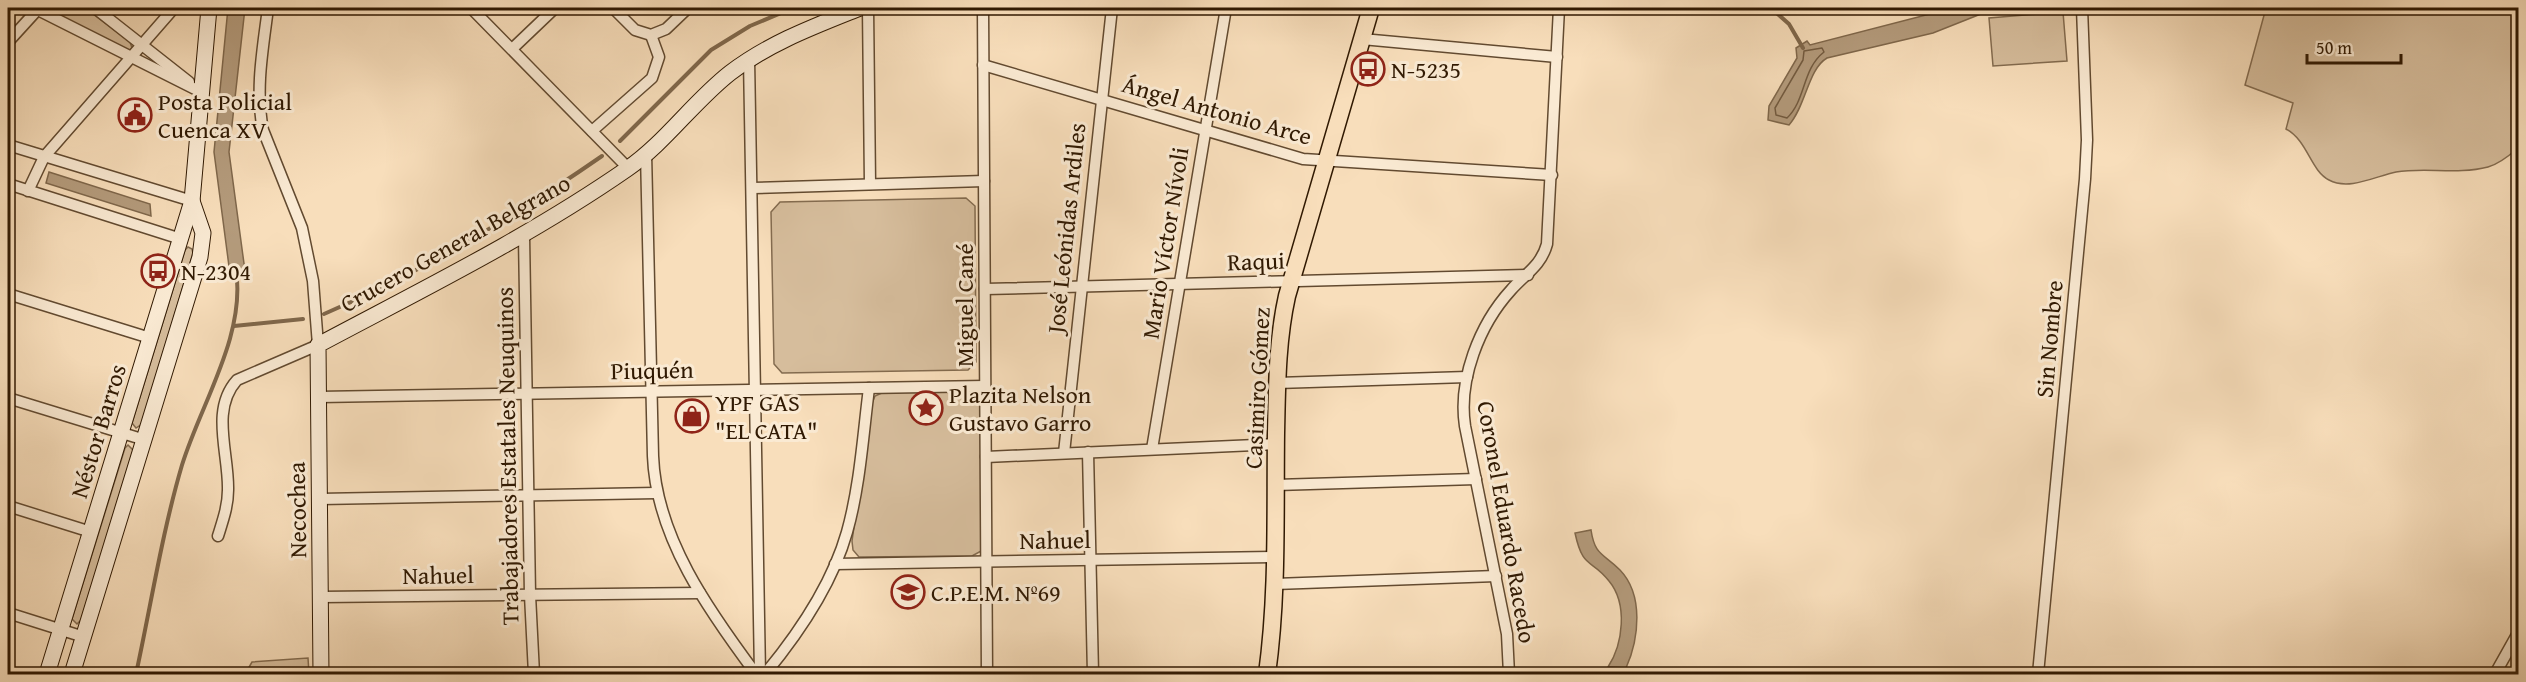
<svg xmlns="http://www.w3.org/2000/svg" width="2526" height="682" viewBox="0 0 2526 682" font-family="'Gentium Book Plus',serif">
<rect width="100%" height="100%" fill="#f8debb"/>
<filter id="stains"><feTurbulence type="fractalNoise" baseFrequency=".00333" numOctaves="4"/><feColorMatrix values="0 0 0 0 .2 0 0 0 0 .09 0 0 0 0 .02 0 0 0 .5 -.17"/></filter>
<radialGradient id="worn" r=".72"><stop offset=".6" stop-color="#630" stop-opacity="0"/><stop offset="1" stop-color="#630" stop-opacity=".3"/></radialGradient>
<g fill="#d6bd9c" stroke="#836b4f" stroke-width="1.5">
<path d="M50,8H85L130,42L132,48L130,51L52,12Z"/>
<path d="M2266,8H2518V148C2510,155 2499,164 2488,167C2457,175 2426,167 2396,172C2376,176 2349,191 2329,180C2310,170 2308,141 2286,129L2293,103L2245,85Z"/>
<path d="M2063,12L2067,61L1993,66L1989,18Z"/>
<path d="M966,198L975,206L976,362L968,370L782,373L774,364L771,212L780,202Z"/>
<path d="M188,247L192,249L193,253L142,424L136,428L132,423L185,250Z"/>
<path d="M977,391L982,397L983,550L972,556L859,557L853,550L852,541L871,406L875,396L884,392Z"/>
<path d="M128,445L134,451L81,620L77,624L72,619L125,448Z"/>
<path d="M308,658L309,674H245L252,662Z"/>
</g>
<g fill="#b49b7c" stroke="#7f674b" stroke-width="1.5">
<path d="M228,8H245L229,152L245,271L230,274L214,152Z"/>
<path d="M1953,8H1996L1933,33L1827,58C1808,69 1806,106 1789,125L1768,120L1769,106L1797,58L1796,48L1807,41L1810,45Z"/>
<path d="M49,172L150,204L151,216L46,183Z"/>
<path d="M1591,530C1595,556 1603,553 1620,570C1644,595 1639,639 1626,668L1608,667C1623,644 1628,604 1609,581C1591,558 1583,570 1575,533Z"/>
</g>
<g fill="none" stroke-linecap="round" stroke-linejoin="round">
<path stroke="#725a3f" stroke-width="1.5" d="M1822,48L1824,52C1802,69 1806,100 1787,118L1776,115L1775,108L1803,60L1804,51Z"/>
<g stroke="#7f674b" stroke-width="4">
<path d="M1771,8L1789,24L1803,48"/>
<path d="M620,141L711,50L750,26L793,8"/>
<path d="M324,314C422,272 514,217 602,156"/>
<path d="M234,326L303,319"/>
<path d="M136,674C151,605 162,533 182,465C201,403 246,336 236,270"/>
</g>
<g stroke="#624a30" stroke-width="13">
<g id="street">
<path d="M34,8L201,92"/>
<path d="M95,8L189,82"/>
<path d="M471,8L628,168"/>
<path d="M613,8L635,30L651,35L666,29L688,8"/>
<path d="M868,8L870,184"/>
<path d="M983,8L987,674"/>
<path d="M1362,39L1557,57"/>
<path d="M8,42L39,8"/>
<path d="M512,49L555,8"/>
<path d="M749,59L760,674"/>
<path d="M983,65L1303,159L1552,175"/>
<path d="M592,131L652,78L659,57L651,35"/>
<path d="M8,145L192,201"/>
<path d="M646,153L653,456C656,537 709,611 756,674"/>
<path d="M8,184L181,239"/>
<path d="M752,188L984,181"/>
<path d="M28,191L44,157L174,8"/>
<path d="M524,236L530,595L534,674"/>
<path d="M985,289L1528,275"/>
<path d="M8,294L150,338"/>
<path d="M1277,383L1467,377"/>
<path d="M319,397L985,386"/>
<path d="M8,398L145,440"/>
<path d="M1152,449L1226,8"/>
<path d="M1088,452L1093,674"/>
<path d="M1064,453L1112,8"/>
<path d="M986,457L1276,444"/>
<path d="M1276,485L1476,479"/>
<path d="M320,499L656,493"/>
<path d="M8,506L91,532"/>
<path d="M218,536C223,520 228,506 228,490C229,453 210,410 237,380L318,345L313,281L302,228L263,130C255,89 263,48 268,8"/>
<path d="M835,564L1275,557"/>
<path d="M1275,584L1496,576"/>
<path d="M321,597L700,593"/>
<path d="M8,613L84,637"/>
<path d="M765,674C799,633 832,585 847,532C860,486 863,435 869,388"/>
<path d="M1509,674L1507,634L1465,426C1458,380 1479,325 1511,290C1525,274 1541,266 1547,244L1559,8"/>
<path d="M2038,674L2085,179L2087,140L2082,8"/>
<path d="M2495,674L2518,633"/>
</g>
</g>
<g stroke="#301902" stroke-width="17">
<g id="secondary">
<path d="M47,674L192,201L209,8"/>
<path d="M72,674L200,257L203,233L192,201"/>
<path d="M321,674L318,345C423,289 529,237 627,169C665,143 693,102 730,73C769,43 815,26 860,8"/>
</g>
</g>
<g stroke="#301902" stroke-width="19">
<path id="primary" d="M1267,674C1278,594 1275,514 1276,433C1277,387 1277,341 1287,296L1371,8"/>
</g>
<use href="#street" stroke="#faead3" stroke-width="10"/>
<use href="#secondary" stroke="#faead3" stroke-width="15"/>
<use href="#primary" stroke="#f8debb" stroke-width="16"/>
</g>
<defs>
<g id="bus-ring" transform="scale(1.725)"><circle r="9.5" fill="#faead3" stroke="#8f2418" stroke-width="1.5"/><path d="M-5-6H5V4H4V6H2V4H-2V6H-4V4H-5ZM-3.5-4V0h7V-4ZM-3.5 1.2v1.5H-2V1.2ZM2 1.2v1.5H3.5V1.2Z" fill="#8f2418"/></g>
<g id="civic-ring" transform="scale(1.725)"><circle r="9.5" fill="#faead3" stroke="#8f2418" stroke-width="1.5"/><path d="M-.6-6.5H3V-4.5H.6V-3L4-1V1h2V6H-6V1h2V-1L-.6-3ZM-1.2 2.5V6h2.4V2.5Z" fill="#8f2418"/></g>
<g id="sight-ring" transform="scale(1.725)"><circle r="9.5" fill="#faead3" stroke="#8f2418" stroke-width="1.5"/><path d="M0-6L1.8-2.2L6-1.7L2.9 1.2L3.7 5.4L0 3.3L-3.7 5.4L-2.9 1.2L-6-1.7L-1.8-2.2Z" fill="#8f2418"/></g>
<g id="shop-ring" transform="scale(1.725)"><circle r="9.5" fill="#faead3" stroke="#8f2418" stroke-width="1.5"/><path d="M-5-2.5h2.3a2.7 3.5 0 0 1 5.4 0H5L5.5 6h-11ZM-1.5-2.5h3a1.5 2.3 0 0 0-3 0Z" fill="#8f2418"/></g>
<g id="school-ring" transform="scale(1.725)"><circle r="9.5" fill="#faead3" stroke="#8f2418" stroke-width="1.5"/><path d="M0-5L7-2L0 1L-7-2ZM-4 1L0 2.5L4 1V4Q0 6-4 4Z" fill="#8f2418"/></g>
</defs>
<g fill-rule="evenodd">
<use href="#bus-ring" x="1368" y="69"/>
<use href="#civic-ring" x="135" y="115"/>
<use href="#bus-ring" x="158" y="271"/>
<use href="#sight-ring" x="926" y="408"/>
<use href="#shop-ring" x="692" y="416"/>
<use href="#school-ring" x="908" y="592"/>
</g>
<g text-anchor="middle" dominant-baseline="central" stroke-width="6" stroke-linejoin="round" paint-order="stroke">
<g font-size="24" fill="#301902" stroke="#faead3" text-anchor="start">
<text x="1391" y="69">N-5235</text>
<text x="158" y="101">Posta Policial<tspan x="158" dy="28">Cuenca XV</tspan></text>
<text x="181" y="271">N-2304</text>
<text x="949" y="394">Plazita Nelson<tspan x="949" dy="28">Gustavo Garro</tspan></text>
<text x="715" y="402">YPF GAS<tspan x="715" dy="28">"EL CATA"</tspan></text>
<text x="931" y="592">C.P.E.M. Nº69</text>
</g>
<g font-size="24" fill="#301902" stroke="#faead3">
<text transform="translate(1217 110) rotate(16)">Ángel Antonio Arce</text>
<text transform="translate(1066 228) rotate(-84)">José Leónidas Ardiles</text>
<text transform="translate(455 243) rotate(-29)">Crucero General Belgrano</text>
<text transform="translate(1165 243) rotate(-81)">Mario Víctor Nívoli</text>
<text transform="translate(1256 261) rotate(-2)">Raqui</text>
<text transform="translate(964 305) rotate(-90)">Miguel Cané</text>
<text transform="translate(2049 339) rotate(-85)">Sin Nombre</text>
<text transform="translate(652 370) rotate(-1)">Piuquén</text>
<text transform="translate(1257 388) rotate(-87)">Casimiro Gómez</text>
<text transform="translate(98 431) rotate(-73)">Néstor Barros</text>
<text transform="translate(507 456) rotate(-91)">Trabajadores Estatales Neuquinos</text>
<text transform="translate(297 510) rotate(-91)">Necochea</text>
<text transform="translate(1507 522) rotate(80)">Coronel Eduardo Racedo</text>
<text transform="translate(1055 540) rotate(-1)">Nahuel</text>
<text transform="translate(438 575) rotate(-1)">Nahuel</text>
</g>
</g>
<rect width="2526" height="682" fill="none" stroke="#f8debb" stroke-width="30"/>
<rect x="9" y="9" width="2508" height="664" fill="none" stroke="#301902" stroke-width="3"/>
<rect x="15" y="15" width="2496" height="652" fill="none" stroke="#301902" stroke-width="1.5"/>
<path d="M2307 54v9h94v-9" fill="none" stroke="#301902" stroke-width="3"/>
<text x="2316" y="54" font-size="18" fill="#301902" stroke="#faead3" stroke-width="4.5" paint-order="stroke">50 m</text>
<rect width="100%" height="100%" filter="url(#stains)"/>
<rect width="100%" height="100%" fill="url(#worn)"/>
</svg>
